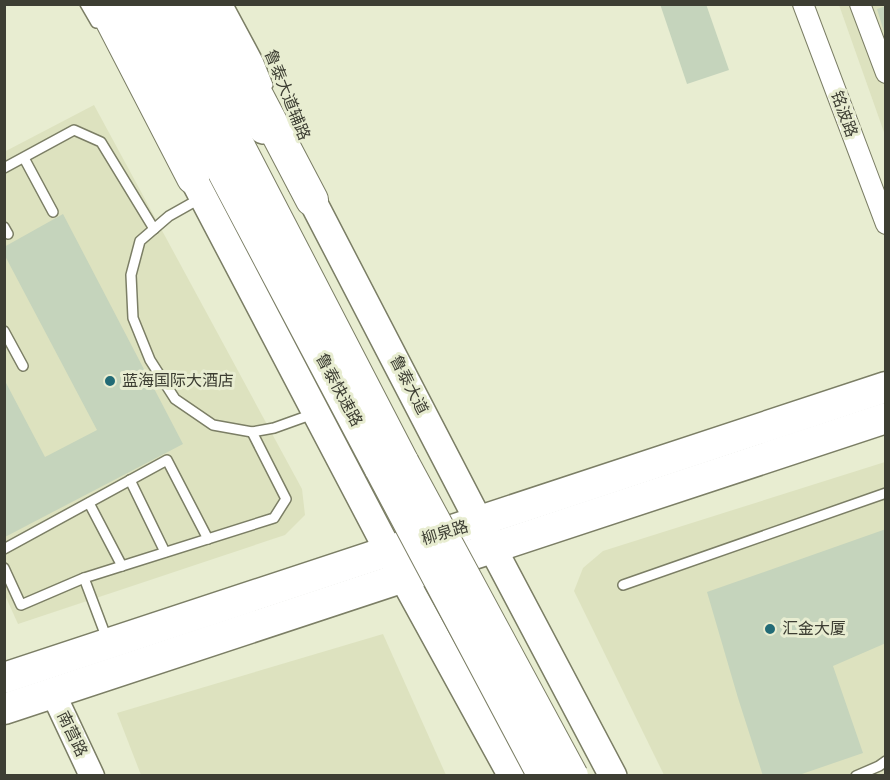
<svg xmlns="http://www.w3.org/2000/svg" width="890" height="780" viewBox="0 0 890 780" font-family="'Source Sans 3','Noto Sans SC',sans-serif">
<rect width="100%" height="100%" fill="#e8edd1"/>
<g fill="#dde2bf">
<path d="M839,5H885V135Z"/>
<path d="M94,105L302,489L305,515L285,535L18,624L4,593V152Z"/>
<path d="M885,462V775H664L574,591L583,568L603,551Z"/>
<path d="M383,634L446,775H141L117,713Z"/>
</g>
<g fill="#c5d4bc">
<path d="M660,4H706L729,70L687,84Z"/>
<path d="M886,6V35H885L877,9Z"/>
<path d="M63,214L183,444L5,537V381L45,457L97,430L4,254V247Z"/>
<path d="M886,529V643L833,666L863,753L796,776H763L738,698L707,592Z"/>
</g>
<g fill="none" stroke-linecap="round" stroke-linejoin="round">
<g stroke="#7b7e65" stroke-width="12">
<g id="service">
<path d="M85,4L96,23"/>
<path d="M228,4L258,60L268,85"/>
<path d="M24,158L53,212"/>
<path d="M4,168L74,130L101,142L154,229"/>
<path d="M201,198L169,216L140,241L131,275L133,318L150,360L175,399L213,425L252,432L274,428L313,414"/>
<path d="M4,227L8,234"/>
<path d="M4,331L23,366"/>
<path d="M130,480L165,552"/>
<path d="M89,503L122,566"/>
<path d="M4,549L167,460L208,539"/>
<path d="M4,568L21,605L84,578"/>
<path d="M623,585L886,493"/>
<path d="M107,639L84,578L274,518L286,499L252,432"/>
<path d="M856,776L879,766L886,761"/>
</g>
</g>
<g stroke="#7b7e65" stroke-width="22">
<g id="minor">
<path d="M803,4L886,224"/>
<path d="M860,4L886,73"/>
</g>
</g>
<g stroke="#7b7e65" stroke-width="27">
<path id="tertiary" d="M53,693L92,776"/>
</g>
<g stroke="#7b7e65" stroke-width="30">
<g id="secondary">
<path d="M189,4L237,94L263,130"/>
<path d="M185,160L193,178L388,550L512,776"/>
<path d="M301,183L312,200L492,547L613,776"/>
</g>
</g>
<g stroke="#7b7e65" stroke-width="33">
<g id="primary">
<path d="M4,678L886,387"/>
<path d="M4,709L886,418"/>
</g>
</g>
<g stroke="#7b7e65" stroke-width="34">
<g id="trunk">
<path d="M103,4L193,178"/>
<path d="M135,4L381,469"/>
<path d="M165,4L403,463"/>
<path d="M209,4L312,200"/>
</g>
</g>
<use href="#service" stroke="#fff" stroke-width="9"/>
<use href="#minor" stroke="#fff" stroke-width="20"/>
<use href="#tertiary" stroke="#fff" stroke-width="24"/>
<use href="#secondary" stroke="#fff" stroke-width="27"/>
<use href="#primary" stroke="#fff" stroke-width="30"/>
<use href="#trunk" stroke="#fff" stroke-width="32"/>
<g stroke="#7b7e65" stroke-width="34" stroke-linecap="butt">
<g id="trunk-bridge">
<path d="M403,463L572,776"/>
<path d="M381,469L544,776"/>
</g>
</g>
<use href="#trunk-bridge" stroke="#fff" stroke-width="32"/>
</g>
<g fill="#226b76" stroke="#e8edd1" stroke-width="2">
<circle cx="110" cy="381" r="6"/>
<circle cx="770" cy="629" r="6"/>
</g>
<g text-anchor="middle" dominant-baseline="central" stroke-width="6" stroke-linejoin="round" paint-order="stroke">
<g font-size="16" fill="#3d3e33" stroke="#e8edd1">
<text transform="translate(287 95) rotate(68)">鲁泰大道辅路</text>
<text transform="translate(844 114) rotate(70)">铭波路</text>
<text transform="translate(409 385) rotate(63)">鲁泰大道</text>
<text transform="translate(339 390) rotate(62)">鲁泰快速路</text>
<text transform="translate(445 533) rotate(-17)">柳泉路</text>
<text transform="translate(72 734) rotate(64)">南营路</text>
</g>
<g font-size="16" fill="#3d3e33" stroke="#e8edd1" text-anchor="start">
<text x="122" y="381">蓝海国际大酒店</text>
<text x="782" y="629">汇金大厦</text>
</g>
</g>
<rect width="890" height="780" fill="none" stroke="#3d3e33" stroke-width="12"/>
</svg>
